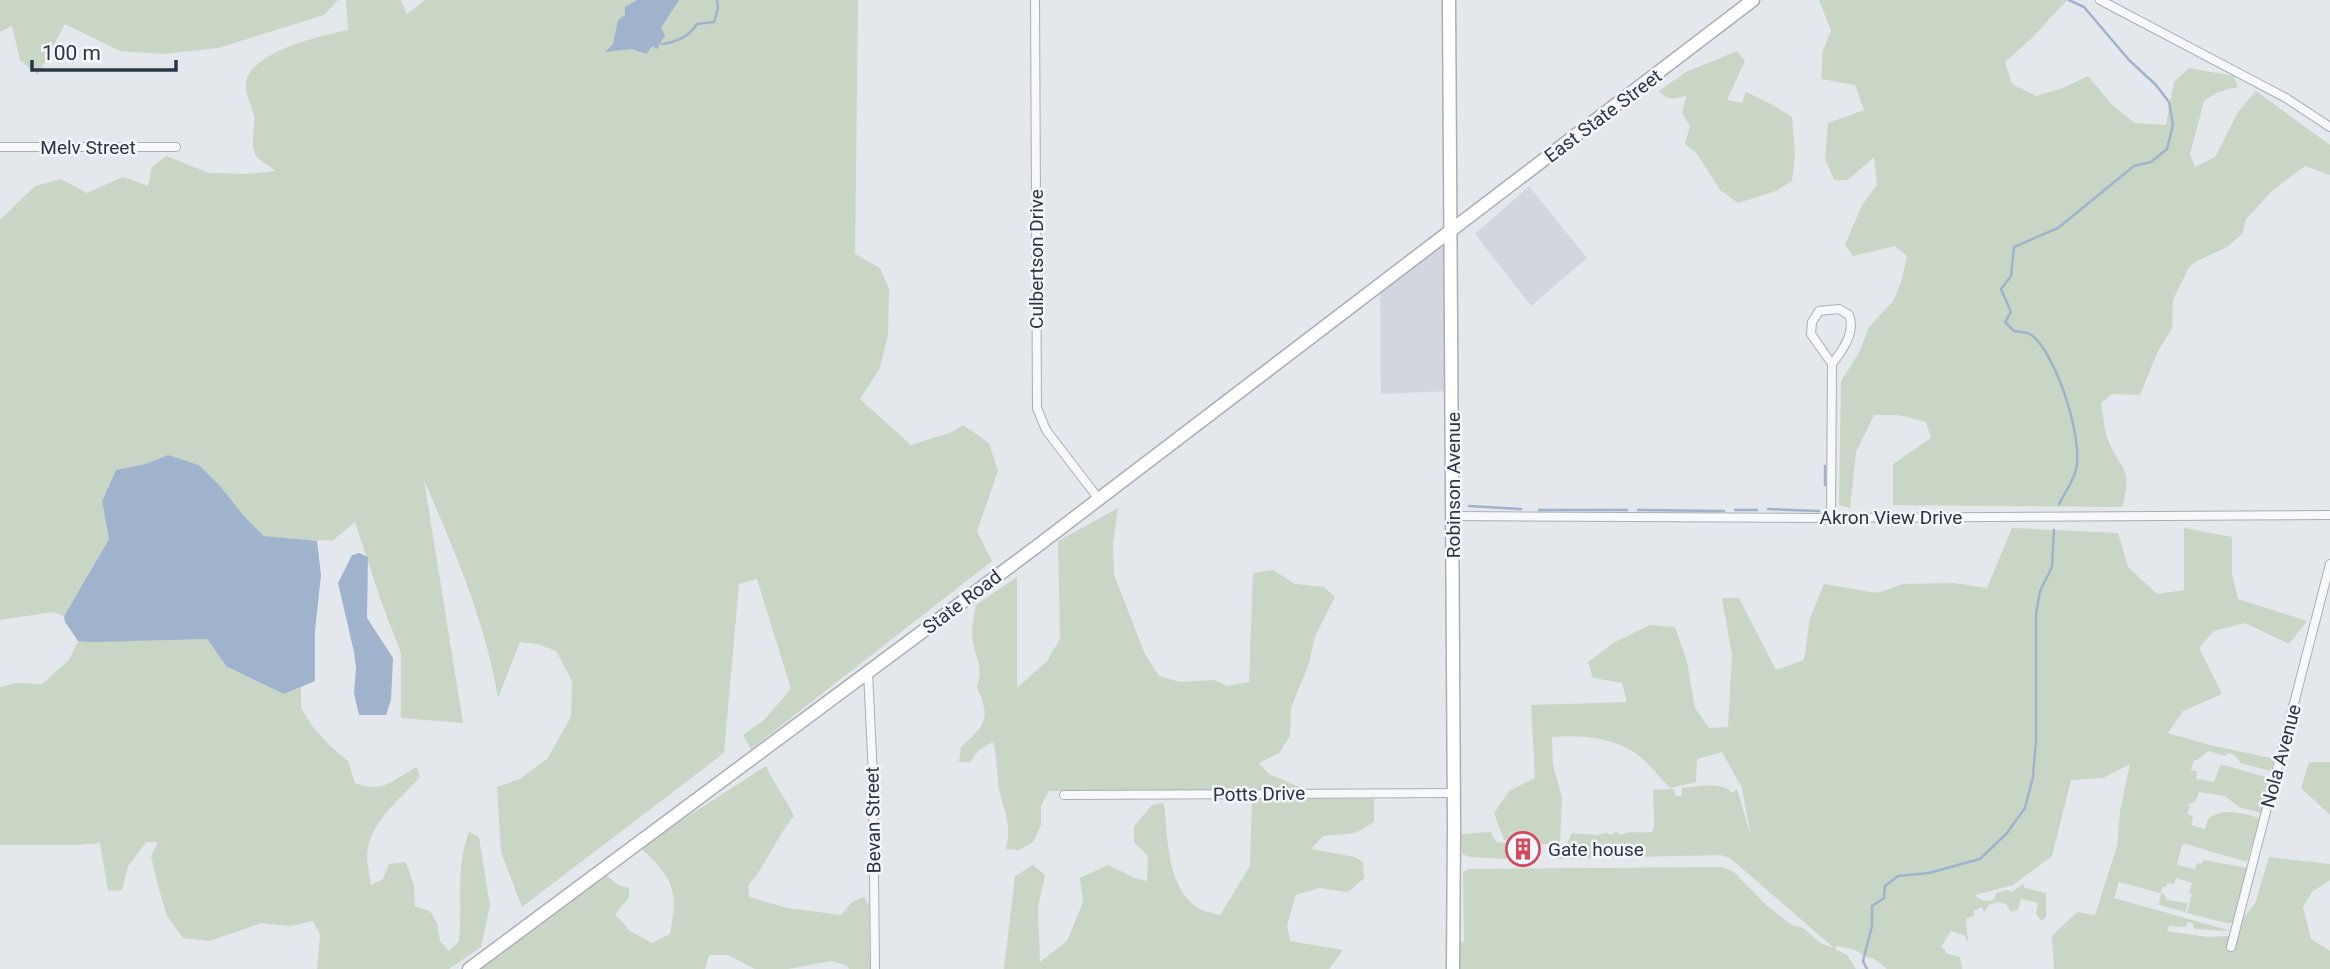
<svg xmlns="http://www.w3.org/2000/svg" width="2330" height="969" viewBox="0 0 2330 969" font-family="Roboto,sans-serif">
<rect width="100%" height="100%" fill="#e4e7ec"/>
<g fill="#d2d6de">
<path d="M1529,186L1587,258L1531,306L1475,234Z"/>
<path d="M1448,237V391L1381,394L1380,291Z"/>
</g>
<g fill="#c9d6c5">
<path d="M0,0H338L324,15L218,48L163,54L120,51L65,24L38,75L20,60L12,26L0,32Z"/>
<path d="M346,0H401L407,14L425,0H858L855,254L880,268L889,289L888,335L880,368L860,399L911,445L952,432L963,425L989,443L998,471L977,531L992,561L751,749L743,735L764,720L791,689L757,579L739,584L724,753L522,907L501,852L497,787L520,779L547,759L571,717L572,681L556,651L538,644L520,642L498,698C485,620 455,552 424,480L463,723L401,718V653L381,601L355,522L333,540L306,541L264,536L243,515L221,487L199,465L168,455L145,464L116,470L102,501L109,539L64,616L53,612L0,620V220L35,186L61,179L87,193L123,177L148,186L152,167L166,156L209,173L248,174L275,171C271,166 263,163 258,158C248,147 256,129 254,116C252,106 245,94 246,84C248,52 323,35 348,30Z"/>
<path d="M1819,0H2067L2032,38L2005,62L2012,84L2036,96L2063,88L2088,76L2113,106L2135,123L2166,125L2174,82L2189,68L2234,76L2238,87L2218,92L2204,101L2190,154L2195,167L2215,157L2238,112L2256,91L2330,145V175L2305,166L2273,190L2246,219L2242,234L2227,247L2195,262L2189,267L2173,300L2172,328L2157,353L2140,395L2112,394L2101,403C2103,414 2104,427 2107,437C2119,471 2134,464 2122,507L1893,505V464L1931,438L1926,422L1898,415H1874L1856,452L1850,508L1839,505L1841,381L1860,351L1869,327L1893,301L1901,283L1907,256L1895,246L1853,256L1845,245L1862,205L1877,185L1874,157L1848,180H1834L1825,159L1828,123L1864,110L1855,85L1821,79L1823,50L1831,31Z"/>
<path d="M1737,51L1745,61L1727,100L1742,103L1746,92L1773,105L1792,117L1795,155L1792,181L1776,191L1738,203L1720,190L1697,154L1685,144L1690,126L1682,113L1686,96C1676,98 1667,102 1659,91L1686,72Z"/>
<path d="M1118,508L1113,544L1114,575L1145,654L1159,676L1180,682L1214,680L1227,686L1249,682L1253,573L1273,570L1295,584L1324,587L1335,597L1315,636L1309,663L1291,708L1290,736L1279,753L1259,763L1269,774L1304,789L1049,791L1041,806V825L1033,842L1019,850L1006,849C1011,825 1006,816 1000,793C996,776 998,759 993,742L979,750L970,762H959L961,747C984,726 992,719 977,688C983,664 978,665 973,644C971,630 973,618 976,605L1017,577V688L1047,661L1060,639L1058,541Z"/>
<path d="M2012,528L2118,533L2128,567L2157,594L2184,590V528L2232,537V574L2238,599L2307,621L2289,644L2245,623L2214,631L2199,648L2222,694L2183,711L2168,733L2210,745L2275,759L2270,771L2241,763L2233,754L2228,753L2225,756L2208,751L2197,760H2194L2191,770L2197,772L2196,779L2214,782L2220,765H2223L2270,778L2261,813L2239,807L2225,796L2199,792L2195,802L2187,805L2190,807L2187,814L2193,816L2191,825L2205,829L2208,819C2222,807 2241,813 2260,818L2247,862L2186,844L2182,845L2177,865L2195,869L2197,863L2201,864L2204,860L2247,868L2233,923H2227L2187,913L2192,894L2189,893L2192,883L2176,878L2174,884L2168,883L2166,887H2162L2161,893L2164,894L2167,900L2187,903L2190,896L2185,912L2159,905L2161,893L2119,882L2114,898L2231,931L2194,929L2193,923L2187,922L2186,927L2169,926L2167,931L2207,937L2234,936L2236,926L2255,904L2269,857L2330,864V880L2312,892L2303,907L2311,939L2330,951V969H2054L2052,936L2077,912L2095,915L2117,846L2120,811L2130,764L2103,778L2071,780L2052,856L2013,885L1975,895C1980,901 1986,902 1993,900L1997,893L2006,890L2012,892L2023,884L2025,888L2046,893V917L2041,921L2036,913L2038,903L2021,899L2018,910L2011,912L2006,904L1998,902L1989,905L1984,912L1982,907L1973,911L1975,915L1966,919L1968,941L1965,939L1966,936L1951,931L1941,947L1945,950V953L1960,957L1962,969H1887L1873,958H1869L1853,949L1837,946L1835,949L1847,955L1856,969H1453V943L1464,942L1463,872L1469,869L1723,867L1734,872L1766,905L1793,926L1802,927L1820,943L1834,948L1730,858L1720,855L1557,859L1556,850L1566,846L1572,833L1596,835L1607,833L1611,835L1617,831L1620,835C1631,830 1642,834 1652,832L1654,825L1653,790L1674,789L1675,796H1682V788C1697,787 1723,781 1732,793L1737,789L1751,837L1742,788L1722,752L1697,759L1696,782L1670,788C1658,776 1644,757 1629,749C1604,736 1578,735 1552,737L1553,765L1562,798L1560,843L1528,845L1504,840L1494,813L1509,791L1535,778L1531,705L1627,702L1622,683L1593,678L1588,662L1615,642L1650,625L1675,627L1687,662L1695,708L1709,728L1728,727L1732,655L1722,598H1739L1776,670L1804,660L1810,618L1824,584L1877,593L1903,584L1954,583L1987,588Z"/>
<path d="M207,639L228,668L284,694L301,687V708L313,727L329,745L348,761L355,783C385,794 391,780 417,767L420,777C400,800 368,823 367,856C367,865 370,876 371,885L383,879L389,864L406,862L414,886L415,906L430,911L437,923L440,941L449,951L459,941C463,905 455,867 469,832L479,837L490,906L481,947L449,969H317L320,935L313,921L290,926L261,923L210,941L183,938L167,916L157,882L151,856L158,842H146L128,866L122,890L108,891L100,843L77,845H0V687L16,683L42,684L69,660L78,641Z"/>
<path d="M2309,762H2330V815L2301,788Z"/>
<path d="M766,766C774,784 786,799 794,816C776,838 766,865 748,886L749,897L787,908L841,915L852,902L864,897L869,905L870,969H849L846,965L831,961L788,969H755L728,955H709L705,969H480L606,875L618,885L629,888V898L615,914L630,931L652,943L670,934C679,888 672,878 640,847Z"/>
<path d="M1252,799H1374V822L1355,833L1323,836L1311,849L1355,857L1363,862L1364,878L1348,892L1319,888L1296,895L1287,925L1290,941L1343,950L1329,969H1004L1015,876L1033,865L1045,875L1038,907L1040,962L1067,941L1083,902L1080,878L1108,865L1135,878L1147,881L1148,856L1134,842V826L1152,805L1164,803C1168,837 1166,883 1195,906C1201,911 1213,913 1220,915L1250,866Z"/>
<path d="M1491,832L1496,842L1507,843V859L1469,857L1462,853L1461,834Z"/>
</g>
<g fill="#9fb4cc">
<path d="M637,0H679L661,28L665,35L657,49L652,46L647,54L632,49L605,52L613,44L618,20L625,15V7Z"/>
<path d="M168,455L199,465L221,487L243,515L264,536L317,541L321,575L315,631V681L284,694L227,667L207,639L93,642L78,641L65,622L64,616L109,539L102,501L116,470L145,464Z"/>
<path d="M359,553L368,557L367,618L393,658L391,700L386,715H359L354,693L356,668L354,652L338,583L352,555Z"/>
</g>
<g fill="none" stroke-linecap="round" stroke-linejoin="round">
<g stroke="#9fb4cc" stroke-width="2.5">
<path d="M662,44C677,42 689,37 697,24L714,22L718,8L717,0"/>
<path d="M1825,466V485"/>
<path d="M2059,504C2064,494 2073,482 2076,470C2084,441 2056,351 2030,334C2026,332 2019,332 2014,331L2005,322L2011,312L2001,289L2011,276L2014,247L2058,228L2134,166L2151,162L2167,149L2173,125L2169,102L2156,85L2129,60L2084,7L2069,0"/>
<path d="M1469,506L1521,509"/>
<path d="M1768,509L1819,511"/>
<path d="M1539,510H1627"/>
<path d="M1638,510L1724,511"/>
<path d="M1735,510H1757"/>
<path d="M1867,969L1863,961L1872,926V906L1884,898L1885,886L1898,876L1929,873L1980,859L2007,833L2025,808L2033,777L2036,740V614L2040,591L2052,567L2054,530"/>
</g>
<g stroke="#a9aeb7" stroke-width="10">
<g id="street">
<path d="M1035,0L1037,408L1046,430L1098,498"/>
<path d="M2100,0L2286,98L2330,127"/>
<path d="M0,147H176"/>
<path d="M1453,516L1831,518L2330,515"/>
<path d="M1831,518L1832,364L1811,334L1812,322L1819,311L1839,309L1849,315C1856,333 1842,351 1832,364"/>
<path d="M868,672L873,776L875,969"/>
<path d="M1064,795L1454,793"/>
<path d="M2231,947L2330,564"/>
</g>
</g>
<g stroke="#a9aeb7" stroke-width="15">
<g id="secondary">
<path d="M1449,0L1454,825L1453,969"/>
<path d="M469,969L1036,547L1753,0"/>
</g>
</g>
<use href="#street" stroke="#f7f8fa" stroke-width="8"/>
<use href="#secondary" stroke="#fff" stroke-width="12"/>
</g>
<defs>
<g id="building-ring" transform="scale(1.75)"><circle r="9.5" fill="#f4f6f9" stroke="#d1495b" stroke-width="1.5"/><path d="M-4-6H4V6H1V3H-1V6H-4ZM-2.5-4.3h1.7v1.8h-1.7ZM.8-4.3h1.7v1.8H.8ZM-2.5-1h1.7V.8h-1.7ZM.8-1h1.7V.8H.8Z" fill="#d1495b"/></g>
</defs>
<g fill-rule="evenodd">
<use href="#building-ring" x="1523" y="849"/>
</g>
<g text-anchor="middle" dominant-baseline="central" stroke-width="5" stroke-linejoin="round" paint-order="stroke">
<g font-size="19" fill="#2b3445" stroke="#f4f6f9">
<text transform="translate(1603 116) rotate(-37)">East State Street</text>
<text x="88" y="147">Melv Street</text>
<text transform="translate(1036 259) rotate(-90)">Culbertson Drive</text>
<text transform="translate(1453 485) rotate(-90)">Robinson Avenue</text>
<text x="1891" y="517">Akron View Drive</text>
<text transform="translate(962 602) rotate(-37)">State Road</text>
<text transform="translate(2281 756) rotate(-75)">Nola Avenue</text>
<text transform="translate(1259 794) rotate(-1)">Potts Drive</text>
<text transform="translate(873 820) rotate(-91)">Bevan Street</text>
</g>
<g font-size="19" fill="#2b3445" stroke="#f4f6f9" text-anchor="start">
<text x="1548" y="849">Gate house</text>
</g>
</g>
<path d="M32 60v10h144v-10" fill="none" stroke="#2b3445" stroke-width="3.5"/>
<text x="42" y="60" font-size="21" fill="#2b3445" stroke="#f4f6f9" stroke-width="5" paint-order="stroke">100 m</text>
</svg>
